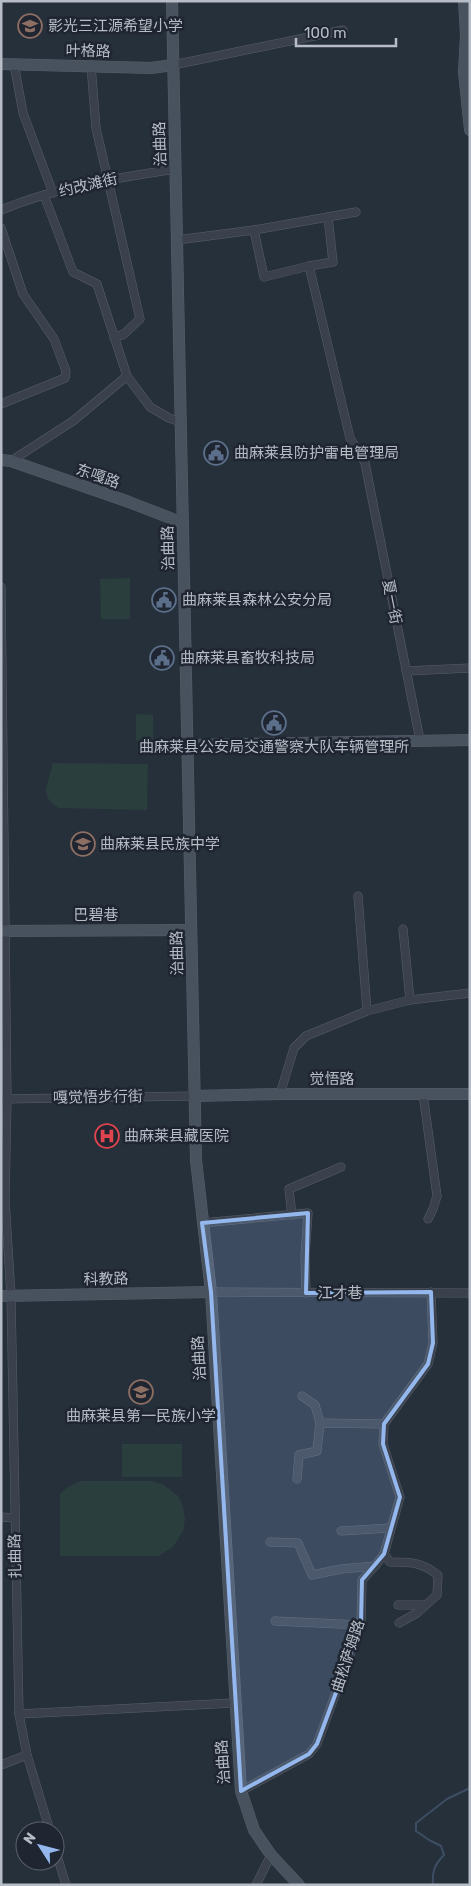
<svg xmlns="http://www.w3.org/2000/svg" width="471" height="1886" viewBox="0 0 471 1886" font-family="Rubik,'Noto Sans SC',sans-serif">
<rect width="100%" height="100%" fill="#26303b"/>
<g fill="#2b3e3e">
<path d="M130,578V619H101L100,579Z"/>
<path d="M136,714L153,715V741H136Z"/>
<path d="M52,763L148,764L147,810L59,808C35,794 52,781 52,763Z"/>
<rect x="122" y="1444" width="60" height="33"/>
<path d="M81,1481H152L164,1485L178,1496L183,1507L185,1519L183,1531L173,1547L158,1556H60V1494L68,1487Z"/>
</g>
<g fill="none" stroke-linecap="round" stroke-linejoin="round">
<path stroke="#3d4e62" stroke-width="2" d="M433,1885C432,1872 434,1865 444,1855L441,1846L429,1840L416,1831V1823L447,1799L470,1788"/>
<g stroke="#585f6a" stroke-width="9">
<g id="street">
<path d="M14,64L23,113L53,193"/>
<path d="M91,65L96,128L140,319L124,334L114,338"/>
<path d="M173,65L343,30"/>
<path d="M44,195L73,272L97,284L127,376L150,407L169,418L181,422"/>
<path d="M1,210C56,187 117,178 176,169"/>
<path d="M1,228L23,294L54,339L66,371L65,378L1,404"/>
<path d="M254,230L356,212"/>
<path d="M177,240L254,230L264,277L309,266L350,438L365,463L420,740"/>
<path d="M309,266L333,262L328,217"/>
<path d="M11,461L73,421L127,376"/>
<path d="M1,587L7,1099L5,1200L11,1296L19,1714L27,1755L50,1831"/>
<path d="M406,671L470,668"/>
<path d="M358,896L367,1011"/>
<path d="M403,929L410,1000"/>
<path d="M280,1094L294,1048L306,1036L367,1011L410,1000L470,993"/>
<path d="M423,1094L437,1196L433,1209L428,1219"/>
<path d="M1,1099L195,1096"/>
<path d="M292,1215L289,1189L341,1167"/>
<path d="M202,1223L308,1213L305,1256L306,1293"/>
<path d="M211,1292L470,1293"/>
<path d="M302,1396L315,1405L320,1423"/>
<path d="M297,1479L299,1455L317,1451L320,1423L384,1424"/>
<path d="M1,1517L14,1518"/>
<path d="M341,1531L389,1528"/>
<path d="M270,1542L298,1543L312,1575L341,1569L375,1566"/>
<path d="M384,1554L390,1562C411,1562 421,1562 438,1575L437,1595L417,1613L399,1623"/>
<path d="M398,1605H425"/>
<path d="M275,1621L361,1625"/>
<path d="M19,1714L234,1703"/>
<path d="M1,1765L27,1755"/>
<path d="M241,1791L309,1754L317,1744L361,1625L362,1580L375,1566L384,1554L400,1497L383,1444L384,1424L428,1364L433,1343L431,1292"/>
<path d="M55,1849L66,1885"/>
<path d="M256,1885L271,1855"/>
</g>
</g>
<g stroke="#585f6a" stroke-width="12">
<g id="secondary">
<path d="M172,1L196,1160L211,1292L241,1791L254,1830L271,1855L299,1885"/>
<path d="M464,1L466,35L464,72L470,130"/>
<path d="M1,64L151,68L173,65"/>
<path d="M1,460L11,461L129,502L183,523"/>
<path d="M188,745L470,740"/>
<path d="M1,931L191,930"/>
<path d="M195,1096L280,1094H470"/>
<path d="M1,1296L211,1292"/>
</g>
</g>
<use href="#street" stroke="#3a414c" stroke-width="8"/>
<use href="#secondary" stroke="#48515e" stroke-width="11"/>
</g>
<path fill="#94b8ee" fill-opacity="0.2" stroke="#94b8ee" stroke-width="4" stroke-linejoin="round" d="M308,1213L306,1293L431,1292L433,1343L428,1364L384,1424L383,1444L400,1497L384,1554L362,1580L361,1625L317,1744L309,1754L241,1791L211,1292L202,1223Z"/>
<defs>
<g id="school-ring" transform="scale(1.25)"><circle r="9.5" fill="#1f2631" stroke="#8d6e63" stroke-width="1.5"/><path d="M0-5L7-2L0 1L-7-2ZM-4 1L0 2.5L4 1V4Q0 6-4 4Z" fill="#8d6e63"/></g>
<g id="civic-ring" transform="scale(1.25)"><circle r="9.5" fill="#1f2631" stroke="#5c6f8a" stroke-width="1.5"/><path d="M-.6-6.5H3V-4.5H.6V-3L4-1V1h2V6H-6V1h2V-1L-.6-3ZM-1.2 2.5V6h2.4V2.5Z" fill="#5c6f8a"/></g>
<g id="hospital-ring" transform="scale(1.25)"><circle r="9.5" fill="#1f2631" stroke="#e0444e" stroke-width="1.5"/><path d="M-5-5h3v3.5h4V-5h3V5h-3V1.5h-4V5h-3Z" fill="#e0444e"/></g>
</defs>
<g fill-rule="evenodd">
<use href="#school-ring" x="30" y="26"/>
<use href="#civic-ring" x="216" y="453"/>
<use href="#civic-ring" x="164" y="600"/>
<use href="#civic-ring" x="162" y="658"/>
<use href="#civic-ring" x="274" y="723"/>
<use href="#school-ring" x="83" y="844"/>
<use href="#hospital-ring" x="107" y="1136"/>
<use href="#school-ring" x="141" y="1392"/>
</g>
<g text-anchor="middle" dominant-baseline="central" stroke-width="5" stroke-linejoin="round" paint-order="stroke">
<g font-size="15" fill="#b6bdc7" stroke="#1f2631" text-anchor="start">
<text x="48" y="26">影光三江源希望小学</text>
<text x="234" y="453">曲麻莱县防护雷电管理局</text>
<text x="182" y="600">曲麻莱县森林公安分局</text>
<text x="180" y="658">曲麻莱县畜牧科技局</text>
<text x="274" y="747" text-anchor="middle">曲麻莱县公安局交通警察大队车辆管理所</text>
<text x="100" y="844">曲麻莱县民族中学</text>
<text x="124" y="1136">曲麻莱县藏医院</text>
<text x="141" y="1416" text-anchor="middle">曲麻莱县第一民族小学</text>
</g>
<g font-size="15" fill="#b6bdc7" stroke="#1f2631">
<text transform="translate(88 51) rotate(1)">叶格路</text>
<text transform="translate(160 144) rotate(-92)">治曲路</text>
<text transform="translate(88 185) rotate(-13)">约改滩街</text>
<text transform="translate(98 476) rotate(19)">东嘎路</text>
<text transform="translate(168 548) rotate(-91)">治曲路</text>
<text transform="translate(392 602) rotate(79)">夏一街</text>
<text x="96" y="915">巴碧巷</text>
<text transform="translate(177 953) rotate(-91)">治曲路</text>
<text x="332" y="1079">觉悟路</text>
<text transform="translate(98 1097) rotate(-1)">嘎觉悟步行街</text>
<text transform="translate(106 1279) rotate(-1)">科教路</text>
<text x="340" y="1293">江才巷</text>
<text transform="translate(199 1358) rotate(-93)">治曲路</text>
<text transform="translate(15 1556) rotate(-91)">扎曲路</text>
<text transform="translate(348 1656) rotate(-72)">曲松萨姆路</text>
<text transform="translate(223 1762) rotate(-94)">治曲路</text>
</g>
</g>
<rect width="471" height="1886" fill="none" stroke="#b6bdc7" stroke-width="5"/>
<g transform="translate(40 1846) rotate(306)"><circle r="24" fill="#1f2631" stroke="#5b626d"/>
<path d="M0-4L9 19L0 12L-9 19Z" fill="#94b8ee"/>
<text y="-8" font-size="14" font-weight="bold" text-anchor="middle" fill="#b6bdc7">N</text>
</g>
<path d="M296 38v8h100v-8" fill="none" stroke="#b6bdc7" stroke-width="2.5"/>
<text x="304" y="38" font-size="15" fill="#b6bdc7" stroke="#1f2631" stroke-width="4" paint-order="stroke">100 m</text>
</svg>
